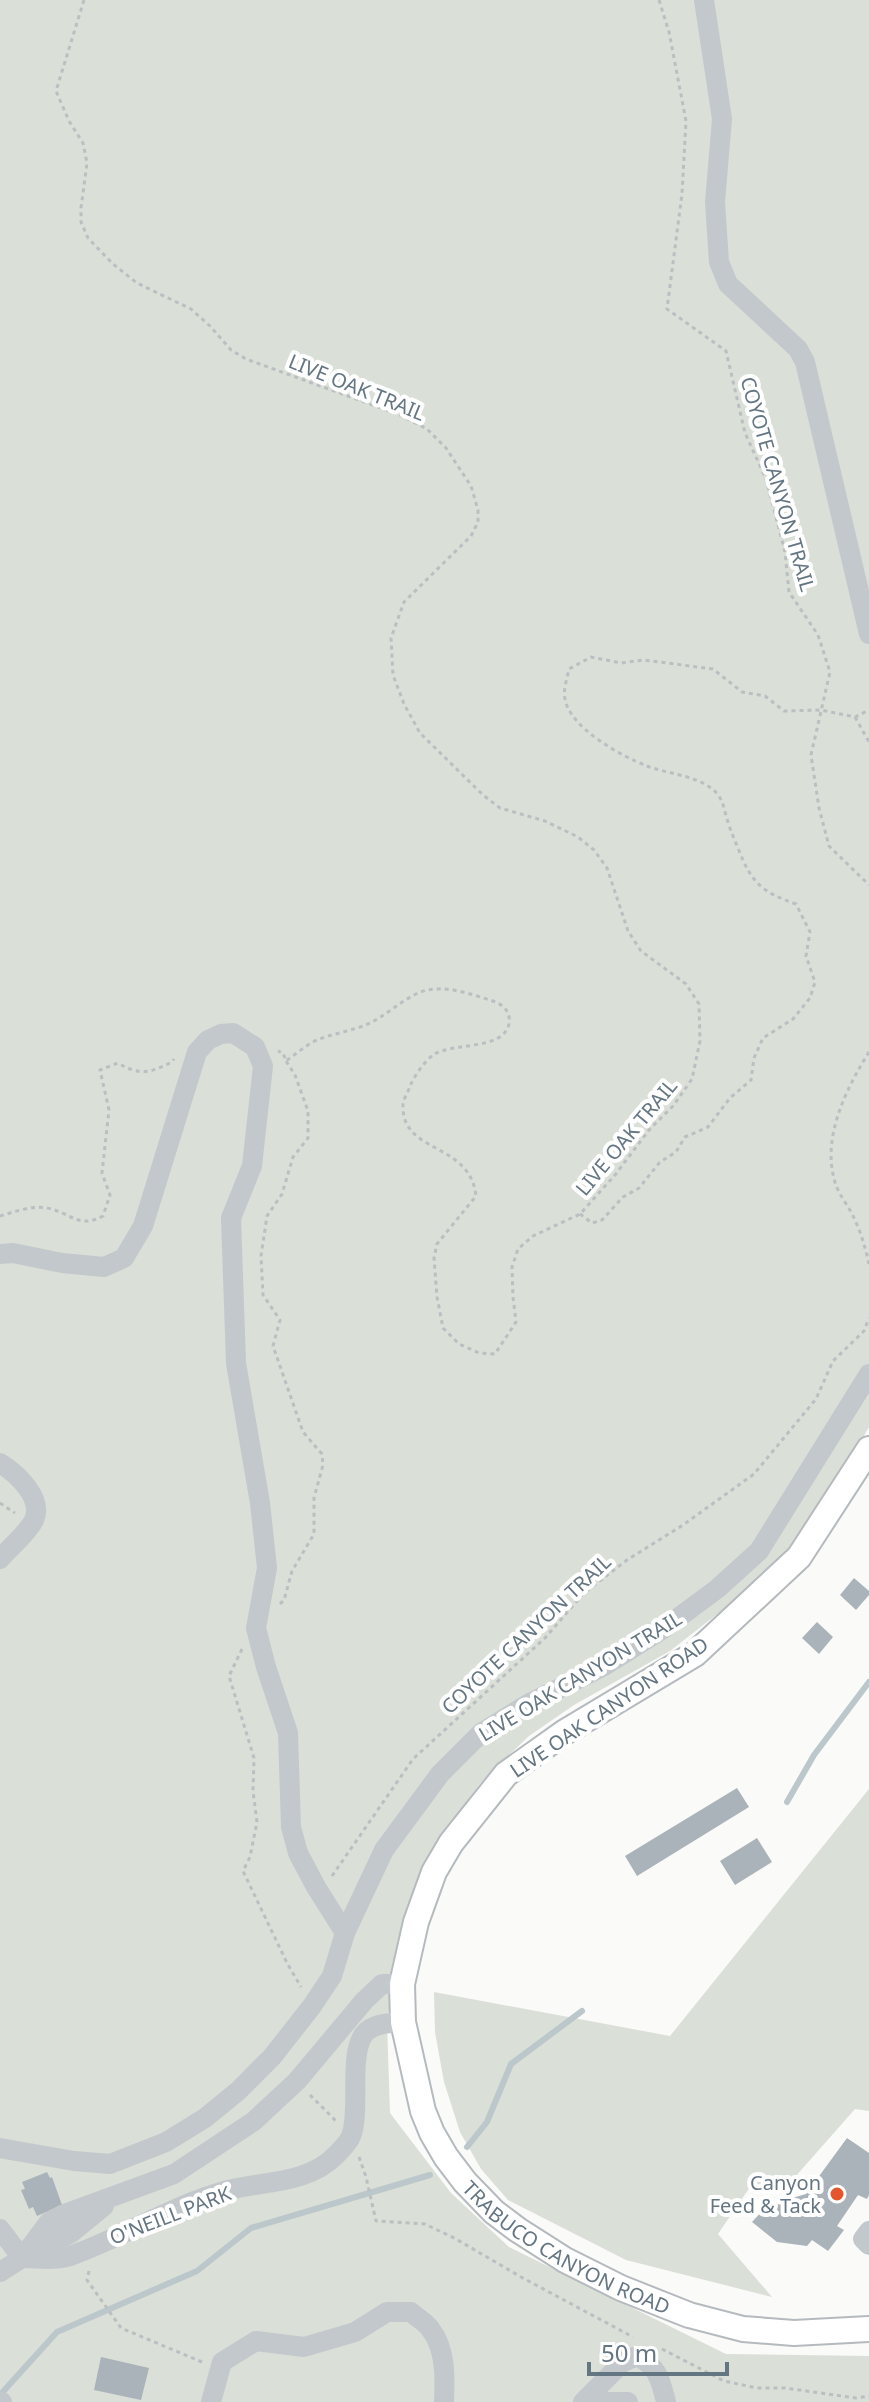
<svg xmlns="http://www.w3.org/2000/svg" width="869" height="2402" viewBox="0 0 869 2402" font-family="'Noto Sans',sans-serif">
<rect width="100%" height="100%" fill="#fafaf8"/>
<g fill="#dadfd7">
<path d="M0,0H869V1427L800,1542L771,1572L670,1651L574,1705L529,1736L483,1780L443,1833L418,1878L398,1942L387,2023L390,2113L451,2193L509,2247L726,2354L869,2356V2402H0Z"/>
<path d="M869,1789V2111L855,2109L795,2177L750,2187L718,2234L772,2297L626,2260L508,2200L481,2169L460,2132L444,2082L435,2032L434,1992L670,2036Z"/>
</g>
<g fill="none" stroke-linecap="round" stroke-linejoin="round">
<g stroke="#bbc7cb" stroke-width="6">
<path d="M787,1802L814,1755L869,1682"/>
<path d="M467,2147L487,2122L511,2064L582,2011"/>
<path d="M0,2395L57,2332L197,2271L251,2228L430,2175"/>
</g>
</g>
<g fill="#aab3b9">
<path d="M854,1578L869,1591V1595L856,1610L840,1595Z"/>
<path d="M817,1622L833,1637L819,1654L802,1638Z"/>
<path d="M737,1788L749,1807L637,1876L625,1856Z"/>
<path d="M757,1838L772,1862L735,1885L720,1861Z"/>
<path d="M847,2138L869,2153V2195L867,2199L858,2195L837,2226L844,2230L828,2251L812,2240L807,2246L777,2242L752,2222L768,2205L806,2194Z"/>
<path d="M47,2172L50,2178L52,2177L62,2205L37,2216L33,2207L29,2209L21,2190L25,2189L22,2182Z"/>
<path d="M101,2357L149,2368L141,2400L94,2390Z"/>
</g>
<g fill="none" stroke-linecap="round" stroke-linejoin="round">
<g stroke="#b5babe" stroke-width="28">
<g id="major">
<path id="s1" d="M869,1449L799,1557L695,1654L565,1732L506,1774L451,1843L434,1872L416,1922L402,1984L403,2022L423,2111L432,2133L446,2157L465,2182L494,2212L518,2230L565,2260L621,2288L689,2315L743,2329L794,2333L869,2329"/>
</g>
</g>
<g stroke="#bbbfc2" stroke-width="3" stroke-dasharray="4 4" stroke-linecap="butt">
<path d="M84,0L56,91L69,121L83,143L87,163L81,208V222L88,238L113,264L137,283L191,309L210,326L231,350L246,359L400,415L427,429L446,448L471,486L478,510V522L471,536L404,602L391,638L393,675L404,704L420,733L483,795L500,808L545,821L578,837L594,850L607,868L628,931L641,951L686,984L699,1004L700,1041L692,1079L673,1106L649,1130L615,1175L580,1214L533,1236L518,1249L512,1267L513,1297L516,1322L495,1354L479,1353L459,1344L443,1328L437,1297L434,1258L437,1244L476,1196C470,1142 403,1154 403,1107C402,1100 409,1091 411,1084C415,1075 425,1061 433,1055C452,1042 503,1051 509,1024C511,1012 504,1005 493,1001C470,994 440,982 416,994C400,1002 386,1015 370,1023C353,1031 334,1033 317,1040C306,1045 296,1054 286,1061L283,1053L278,1051"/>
<path d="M659,0L669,32L686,121L682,194L667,309L726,351L745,433L766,479L785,552L789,592L818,635L830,672L811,755L819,808L829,846L869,885"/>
<path d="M855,717L869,742"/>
<path d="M869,1052C846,1089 820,1140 836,1185C839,1194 846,1203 851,1212C860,1229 865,1246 869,1264"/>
<path d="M580,1214L592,1223L602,1220L623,1197L639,1188L660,1162L676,1152L685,1137L708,1127L730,1098L751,1080L754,1058L763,1038L793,1019L810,998L815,982L806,956L810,932L796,904C761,892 751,882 738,848C734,839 730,829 727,819C723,806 723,797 711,788C693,775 668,774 647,766C621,756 570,728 565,699C563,689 567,679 569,669L591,657L621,663L644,660L713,669L742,692L765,696L784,711L821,710L855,717L869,710"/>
<path d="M0,1216C14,1212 32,1205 46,1208C69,1211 78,1230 103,1216L110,1195L102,1173L109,1110L100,1070L118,1063C140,1076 150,1073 172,1062L174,1059"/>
<path d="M0,1503L15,1513"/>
<path d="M280,1604L284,1600L292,1571L314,1534V1498L323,1465L322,1454L303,1432L273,1346L280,1320L263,1295L261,1256L267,1216L282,1194L293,1157L308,1138V1111L295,1075L286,1061"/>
<path d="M242,1649L229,1676L254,1758L253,1791L257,1822L250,1857L243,1871L287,1963L301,1987"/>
<path d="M332,1876L413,1759L545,1638L584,1593L627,1560L683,1525L754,1474L816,1399L833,1361L864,1331L869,1318"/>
<path d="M310,2095L336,2121"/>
<path d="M359,2157L366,2177L376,2221L425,2224L456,2239L521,2277L633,2337"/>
<path d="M89,2271L87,2280L121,2328L202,2362"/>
<path d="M662,2349L724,2381L757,2388H785L856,2398L869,2396"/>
</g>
<g stroke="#c3c8cc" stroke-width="20">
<path d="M704,0L722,119L715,202L719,262L728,284L798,349L805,362L869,634"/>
<path d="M0,1254L13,1253L62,1263L104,1267L124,1258L143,1226L197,1052L208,1040L221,1034L233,1033L255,1047L263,1066L252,1166L231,1218L236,1363L260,1503L267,1568L256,1628L266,1667L288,1733L291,1827L298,1853L316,1887L345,1933"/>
<path d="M0,1463C16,1473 44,1498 34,1520C27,1534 10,1547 0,1559"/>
<path d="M0,2148L74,2161L110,2164L166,2142L205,2118L238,2091L272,2057L312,2006L332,1976L345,1933L384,1850L440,1774L481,1733L528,1704L604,1666L663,1629L717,1589L759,1551L869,1374"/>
<path d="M0,2229L22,2258"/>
<path d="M869,2231L863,2239L869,2245"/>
<path d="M22,2258C36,2258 56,2261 70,2256C124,2237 172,2205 228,2190C264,2181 308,2184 336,2155C341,2150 349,2142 351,2136C361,2112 348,2056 364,2034C373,2023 391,2023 403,2022"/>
<path d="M22,2258L49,2222L62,2215L174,2174L254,2121L297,2081L364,2001L382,1984H402"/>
<path d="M0,2272L22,2258L71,2233L104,2206"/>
<path d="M0,2401L2,2402"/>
<path d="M211,2402L222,2362L256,2341L304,2347L355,2332L387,2312H411C417,2318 427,2323 431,2330C446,2349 445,2379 444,2402"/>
<path d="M583,2402L623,2362L637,2356C659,2368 660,2379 666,2402"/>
<path d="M603,2402H628"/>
</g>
<use href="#major" stroke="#fff" stroke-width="24"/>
</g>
<circle fill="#e4572e" stroke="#fff" stroke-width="3" cx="837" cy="2194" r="8"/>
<g text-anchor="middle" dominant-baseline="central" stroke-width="8" stroke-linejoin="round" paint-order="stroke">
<g font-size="20" fill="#657683" stroke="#fff">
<text transform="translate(357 387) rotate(22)">LIVE OAK TRAIL</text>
<text transform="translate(778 484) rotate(74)">COYOTE CANYON TRAIL</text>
<text transform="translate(626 1137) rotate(-50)">LIVE OAK TRAIL</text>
<text transform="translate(526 1634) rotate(-43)">COYOTE CANYON TRAIL</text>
<text transform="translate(580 1676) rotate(-31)">LIVE OAK CANYON TRAIL</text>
<text transform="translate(609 1707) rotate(-34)">LIVE OAK CANYON ROAD</text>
<text transform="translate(170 2215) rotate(-21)">O'NEILL PARK</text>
<text stroke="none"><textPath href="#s1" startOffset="1068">TRABUCO CANYON ROAD</textPath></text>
</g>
<g font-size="20" fill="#657683" stroke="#fff" text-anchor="end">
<text x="821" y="2182">Canyon<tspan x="821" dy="23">Feed &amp; Tack</tspan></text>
</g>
</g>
<path d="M589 2362v12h138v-12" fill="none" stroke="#657683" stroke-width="4"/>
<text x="601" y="2362" font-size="24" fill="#657683" stroke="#ffffff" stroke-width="6" paint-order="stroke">50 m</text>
</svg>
